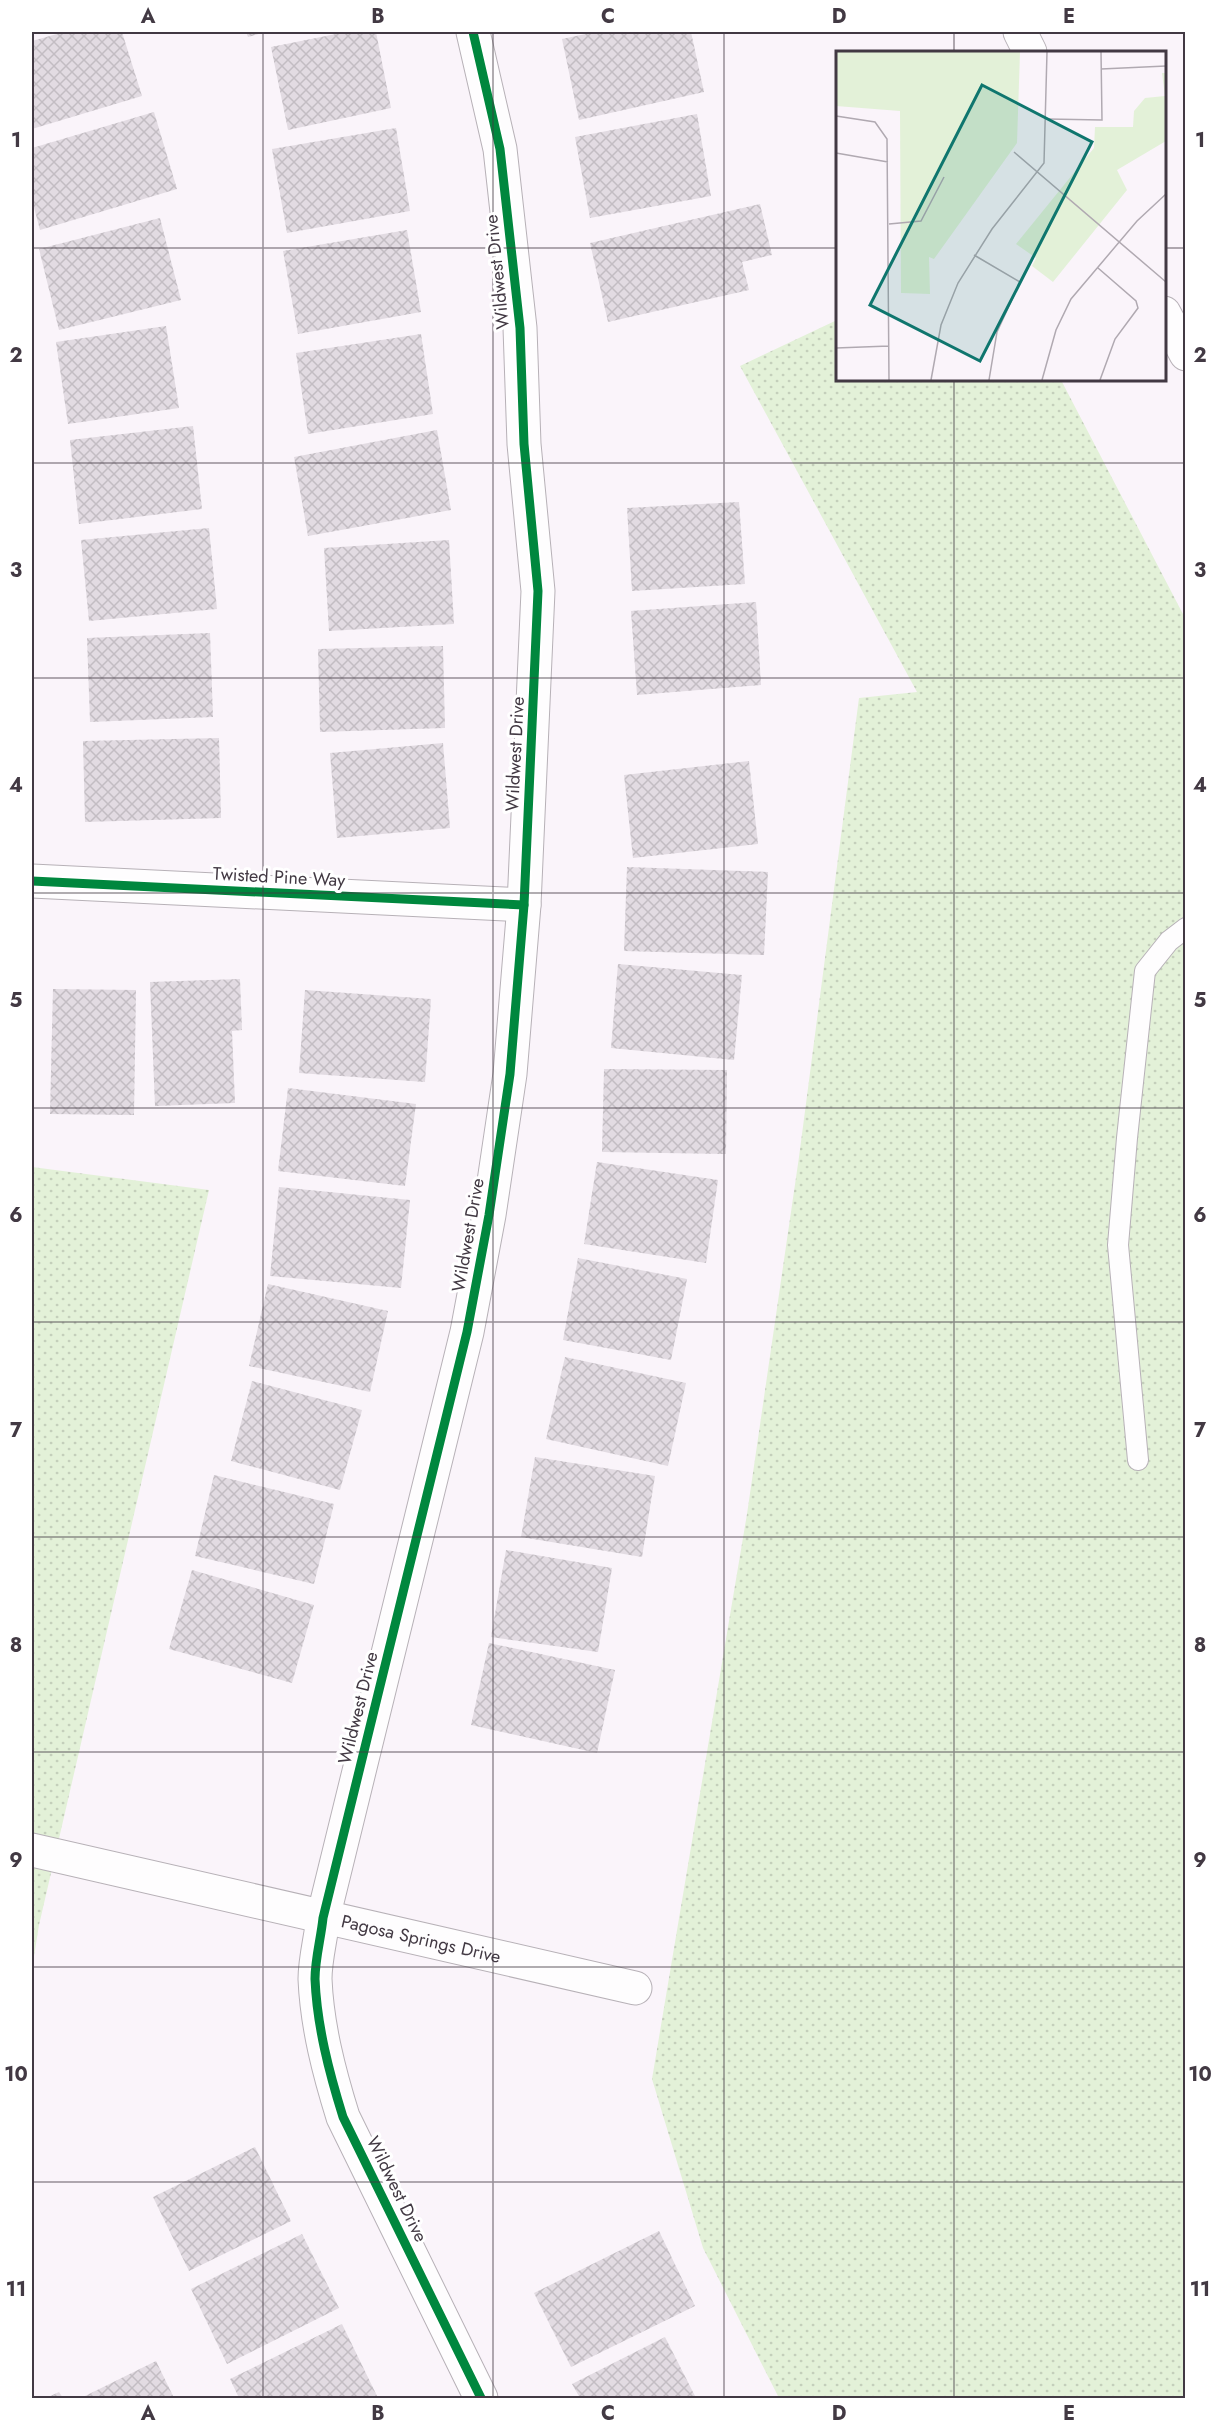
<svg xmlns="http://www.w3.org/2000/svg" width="1217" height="2430" viewBox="0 0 1217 2430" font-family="Jost,sans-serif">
<defs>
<pattern id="grass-dots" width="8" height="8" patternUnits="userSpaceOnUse" patternTransform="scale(1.5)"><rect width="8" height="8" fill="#e3f1d8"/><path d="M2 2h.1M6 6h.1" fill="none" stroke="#c4cfbb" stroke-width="1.8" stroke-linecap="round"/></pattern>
<pattern id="building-cross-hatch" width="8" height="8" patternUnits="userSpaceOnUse" patternTransform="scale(1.5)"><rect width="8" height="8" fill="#e2dbe2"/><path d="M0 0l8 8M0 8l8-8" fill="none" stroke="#c3bdc3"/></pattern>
</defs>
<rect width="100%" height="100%" fill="#faf4fa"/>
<g fill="url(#grass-dots)">
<path d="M837,320L838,380H1061L1185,618V2398H779L703,2248L652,2079L747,1514L799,1157L859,698L917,692L740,366Z"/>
<path d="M32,1167L209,1190L39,1925L32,1969Z"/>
</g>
<g fill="url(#building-cross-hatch)">
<path d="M64,32H122L142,96L32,129V41Z"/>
<path d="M246,32H266L248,37Z"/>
<path d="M346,32H376L391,108L288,130L271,47Z"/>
<path d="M595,32H691L704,92L579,120L562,39Z"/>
<path d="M154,112L177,189L40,230L32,200V148Z"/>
<path d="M697,114L711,196L590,218L575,137Z"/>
<path d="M396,128L410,211L287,233L272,149Z"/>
<path d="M760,204L772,255L742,262L749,290L608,322L590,243Z"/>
<path d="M160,218L181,300L59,330L39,249Z"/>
<path d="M407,230L421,312L298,334L283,251Z"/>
<path d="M166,326L179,408L68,424L56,342Z"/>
<path d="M421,334L433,414L308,434L296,353Z"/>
<path d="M193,426L202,509L79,524L70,440Z"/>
<path d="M437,430L451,510L308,536L294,457Z"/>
<path d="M739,502L745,584L632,591L627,508Z"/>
<path d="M209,528L217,609L89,621L81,540Z"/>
<path d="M449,540L454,624L329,631L324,548Z"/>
<path d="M756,602L761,685L637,695L631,611Z"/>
<path d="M210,633L213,717L90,722L87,638Z"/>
<path d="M443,646L445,728L320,732L318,649Z"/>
<path d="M219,738L221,818L85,822L83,741Z"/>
<path d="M443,743L450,828L337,838L330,753Z"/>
<path d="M749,761L758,844L633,858L624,775Z"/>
<path d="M627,867L768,872L764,955L624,951Z"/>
<path d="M618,964L742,975L734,1060L611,1048Z"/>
<path d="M240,979L242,1030L232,1031L235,1103L155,1106L150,982Z"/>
<path d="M53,989L136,990L134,1115L50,1114Z"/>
<path d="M305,990L431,999L425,1082L299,1073Z"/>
<path d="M604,1069L727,1070L726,1154L602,1152Z"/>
<path d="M288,1088L416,1104L405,1186L278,1171Z"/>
<path d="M597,1162L718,1180L706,1263L584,1244Z"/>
<path d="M279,1187L410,1200L401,1288L270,1276Z"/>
<path d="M578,1258L687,1279L671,1360L563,1340Z"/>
<path d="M268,1284L388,1311L370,1392L249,1366Z"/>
<path d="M565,1357L686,1383L668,1466L546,1439Z"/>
<path d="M252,1381L362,1410L340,1490L231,1461Z"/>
<path d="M535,1457L655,1476L642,1557L521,1537Z"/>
<path d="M214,1475L334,1504L314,1584L195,1556Z"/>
<path d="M506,1550L612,1568L598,1652L491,1637Z"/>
<path d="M192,1570L314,1605L292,1683L169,1649Z"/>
<path d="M489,1643L615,1670L597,1753L471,1725Z"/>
<path d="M255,2147L291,2221L189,2271L153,2197Z"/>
<path d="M659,2231L695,2306L571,2367L534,2293Z"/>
<path d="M302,2234L339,2308L227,2364L191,2289Z"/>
<path d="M342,2324L378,2398H239L230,2379Z"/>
<path d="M665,2337L696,2398H580L572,2384Z"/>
<path d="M156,2361L174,2398H83V2397Z"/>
<path d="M59,2392L63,2398H46Z"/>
</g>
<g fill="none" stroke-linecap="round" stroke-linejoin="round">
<g stroke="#b7b1b7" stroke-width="22">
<path id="lane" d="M1138,1460L1118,1245L1127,1138L1145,971L1169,941L1186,928"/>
</g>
<g stroke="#b7b1b7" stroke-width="35">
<g id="street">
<path d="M473,32L500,149L520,328L524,444L538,591L524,905L510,1074L489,1215L467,1332L323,1918C321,1938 315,1959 315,1979C317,2026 329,2072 343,2117L481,2398"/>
<path d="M32,881L524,905"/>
<path id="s1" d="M32,1850L635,1988"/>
</g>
</g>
<g stroke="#b7b1b7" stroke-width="35">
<g id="secondary">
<path d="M1020,32L1030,52"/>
<path d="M1164,313L1186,354"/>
</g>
</g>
<use href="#lane" stroke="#fefdfe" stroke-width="20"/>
<use href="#street" stroke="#fefdfe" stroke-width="33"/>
<use href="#secondary" stroke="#fefdfe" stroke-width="33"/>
<g stroke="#fff" stroke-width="13">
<g id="cycleway">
<path d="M473,32L500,149L520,328L524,444L538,591L524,905L510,1074L489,1215L467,1332L323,1918C321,1938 315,1959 315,1979C317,2026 329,2072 343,2117L481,2398"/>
<path d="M32,881L524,905"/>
</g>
</g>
<use href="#cycleway" stroke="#00873e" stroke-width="9"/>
</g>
<path fill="none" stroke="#423943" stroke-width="1.5" stroke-opacity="0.55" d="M263,32V2398M493,32V2398M724,32V2398M954,32V52M32,248H838M1164,248H1186M954,380V2398M32,463H1186M32,678H1186M32,893H1186M32,1108H1186M32,1322H1186M32,1537H1186M32,1752H1186M32,1967H1186M32,2182H1186"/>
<g text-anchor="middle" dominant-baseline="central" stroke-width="6" stroke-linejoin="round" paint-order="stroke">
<g font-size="18" fill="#423943" stroke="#fff">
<text transform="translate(497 272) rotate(-96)">Wildwest Drive</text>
<text transform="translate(515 754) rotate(-87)">Wildwest Drive</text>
<text transform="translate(279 877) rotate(3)">Twisted Pine Way</text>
<text transform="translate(468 1235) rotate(-80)">Wildwest Drive</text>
<text transform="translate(358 1708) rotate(-76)">Wildwest Drive</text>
<text stroke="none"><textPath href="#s1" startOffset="399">Pagosa Springs Drive</textPath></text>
<text transform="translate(397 2189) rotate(64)">Wildwest Drive</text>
</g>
</g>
<g transform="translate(836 51)">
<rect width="330" height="330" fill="#faf4fa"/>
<path d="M0,1H184L181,92L98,208L93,206L94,243L65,242L64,60L0,55ZM326,22H330V90L281,119L291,139L217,231L196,215L200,207L180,193L258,97L259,76H297L298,60L309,47L329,45Z" fill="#e3f1d8"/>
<path fill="none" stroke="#b0a9b1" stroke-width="1.5" d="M265,18L330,15M0,65L39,71L51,88L53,329M211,68L266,69L265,1M178,101L330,231M0,102L52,111M53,173L85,170L108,126M138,204L184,231L161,281L153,329M262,217L300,250L302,257L279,288L264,329M0,297L53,295M95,329L105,274L122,232L156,178L208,112L211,1M206,329L220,279L235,248L301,170L330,143"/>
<path fill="#0f766e" fill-opacity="0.15" stroke="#0f766e" stroke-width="3" d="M146,34L256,91L144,310L34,254Z"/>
<rect width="330" height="330" fill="none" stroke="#423943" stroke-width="3"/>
</g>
<rect width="1217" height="2430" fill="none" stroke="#ffffff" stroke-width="66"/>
<rect x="33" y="33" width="1151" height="2364" fill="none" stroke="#423943" stroke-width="2"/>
<g font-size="20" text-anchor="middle" font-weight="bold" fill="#423943">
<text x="148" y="23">A</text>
<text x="378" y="23">B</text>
<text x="608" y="23">C</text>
<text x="839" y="23">D</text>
<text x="1069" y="23">E</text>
<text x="16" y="147">1</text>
<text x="1200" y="147">1</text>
<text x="16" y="362">2</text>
<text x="1200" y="362">2</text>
<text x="16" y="577">3</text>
<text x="1200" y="577">3</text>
<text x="16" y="792">4</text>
<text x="1200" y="792">4</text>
<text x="16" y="1007">5</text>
<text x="1200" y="1007">5</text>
<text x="16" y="1222">6</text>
<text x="1200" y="1222">6</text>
<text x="16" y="1437">7</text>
<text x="1200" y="1437">7</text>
<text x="16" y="1652">8</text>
<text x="1200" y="1652">8</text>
<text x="16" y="1867">9</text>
<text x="1200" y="1867">9</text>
<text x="16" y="2081">10</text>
<text x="1200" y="2081">10</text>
<text x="16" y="2296">11</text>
<text x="1200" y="2296">11</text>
<text x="148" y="2420">A</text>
<text x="378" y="2420">B</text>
<text x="608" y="2420">C</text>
<text x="839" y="2420">D</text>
<text x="1069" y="2420">E</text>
</g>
</svg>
